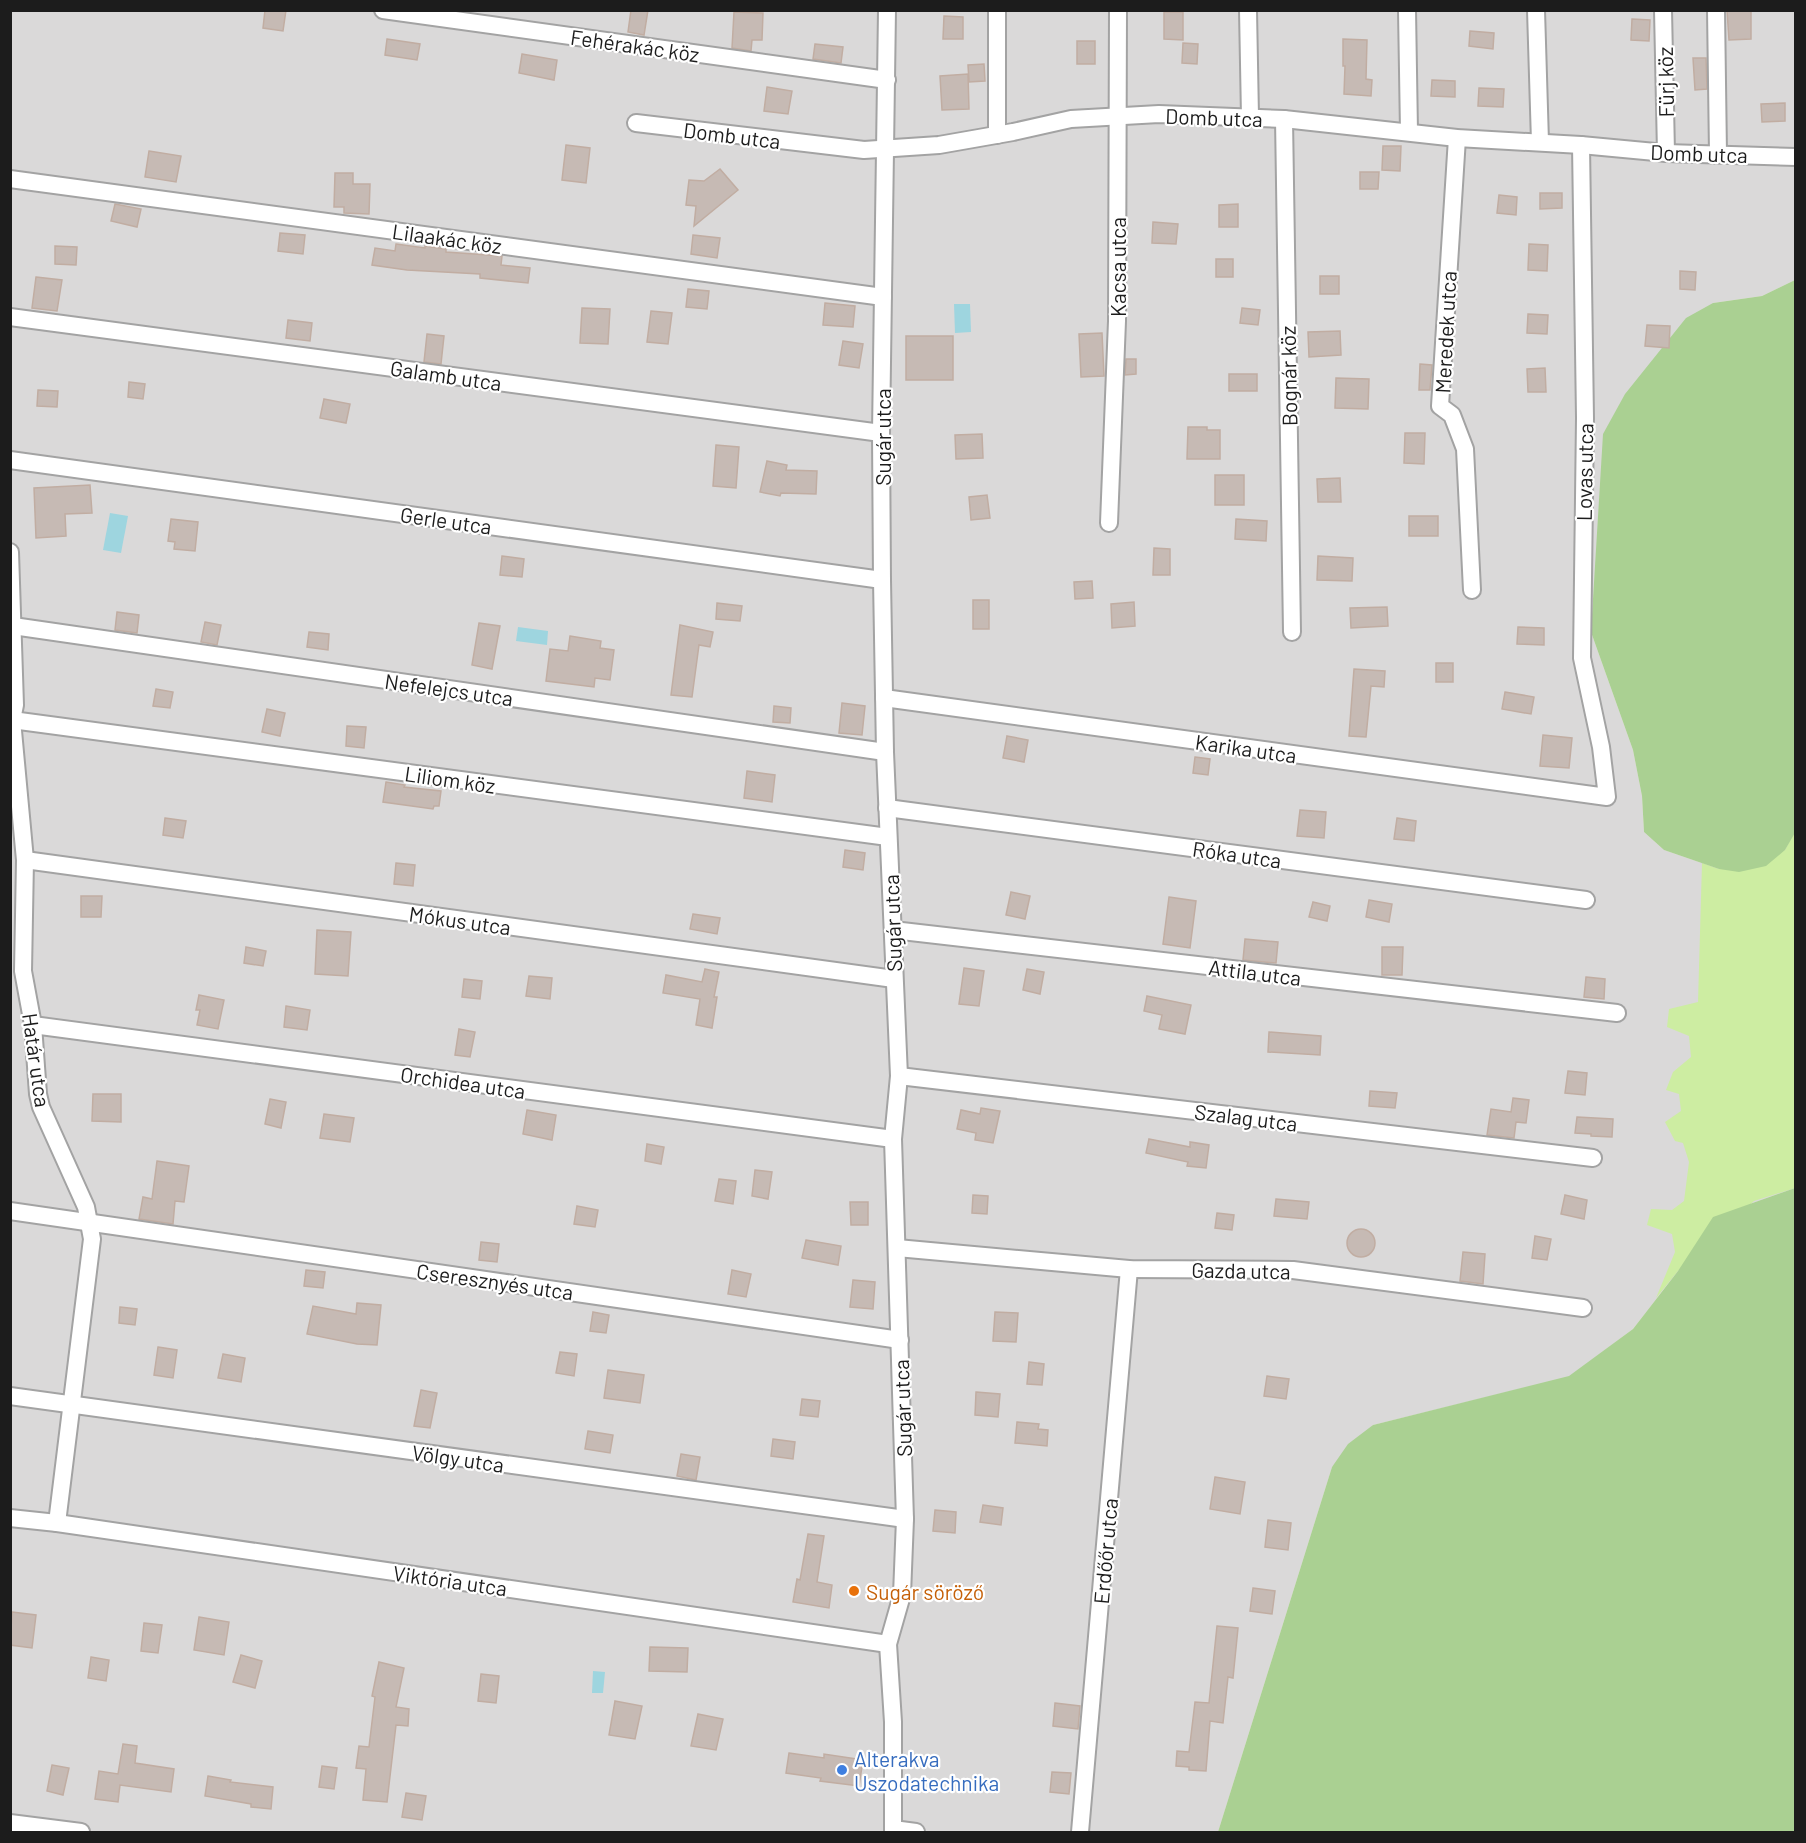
<svg xmlns="http://www.w3.org/2000/svg" width="1806" height="1843" viewBox="0 0 1806 1843" font-family="Barlow,sans-serif">
<rect width="100%" height="100%" fill="#eee9e1"/>
<path fill="#dad9d9" d="M11,11H1795V280L1762,296L1713,303L1591,632L1633,750L1642,796L1644,832L1664,850L1719,869L1785,850L1795,831V1188L1713,1217L1678,1271L1633,1329L1569,1377L1373,1425L1332,1467L1218,1832H11Z"/>
<path fill="#cdeda2" d="M1795,831V1188L1754,1201L1678,1271L1656,1298L1675,1252L1672,1234L1647,1225L1651,1209L1672,1210L1684,1201L1689,1162L1683,1143L1675,1141L1665,1122L1681,1111L1679,1094L1666,1090L1673,1072L1691,1057L1689,1036L1667,1027L1669,1009L1698,1002L1702,863L1719,869L1785,850Z"/>
<g fill="#aad092">
<path d="M1795,280L1796,831L1785,850L1766,866L1739,872L1719,869L1664,850L1644,832L1642,796L1633,750L1591,632L1603,434L1625,394L1686,318L1713,303L1762,296Z"/>
<path d="M1795,1188V1832H1218L1332,1467L1348,1444L1373,1425L1569,1376L1633,1329L1678,1271L1713,1217Z"/>
</g>
<g fill="#9ed5df">
<path d="M954,304H970L971,332L955,333Z"/>
<path d="M110,513L128,516L121,553L103,550Z"/>
<path d="M518,627L548,631L547,645L516,641Z"/>
<path d="M593,1671L605,1672L603,1693H592Z"/>
</g>
<g fill="#c6bab4" stroke="#c1ada2" stroke-width="1.5">
<path d="M265,10H286L283,31L263,28Z"/>
<path d="M631,10H648L644,35L628,32Z"/>
<path d="M1727,10H1751V39L1729,40Z"/>
<path d="M734,12L763,13L762,40H752L751,51L732,48Z"/>
<path d="M1164,12H1183V40L1164,39Z"/>
<path d="M944,16L963,17V39H943Z"/>
<path d="M1632,19L1650,20L1649,41L1631,40Z"/>
<path d="M1470,31L1494,33L1493,49L1469,46Z"/>
<path d="M387,39L420,44L417,60L385,55Z"/>
<path d="M1343,39L1367,40L1366,79L1372,80L1371,96L1344,94L1345,66H1343Z"/>
<rect x="1077" y="41" width="18" height="23"/>
<path d="M1183,43L1198,44L1197,64L1182,63Z"/>
<path d="M815,44L843,47L841,63L813,59Z"/>
<path d="M522,54L557,60L554,80L519,73Z"/>
<path d="M1693,58H1706L1707,89L1695,90Z"/>
<path d="M984,64L985,81L969,82L968,65Z"/>
<path d="M968,74L969,109L942,110L940,76Z"/>
<path d="M1432,80L1455,81V97L1431,96Z"/>
<path d="M767,87L792,91L788,114L764,111Z"/>
<path d="M1479,88L1504,89L1503,107L1478,106Z"/>
<path d="M1785,103V121L1762,122L1761,104Z"/>
<path d="M566,145L590,148L586,183L562,180Z"/>
<path d="M1383,146H1401L1400,171L1382,170Z"/>
<path d="M149,151L181,156L176,182L145,177Z"/>
<path d="M720,169L738,190L694,226L696,206L686,205L689,180L704,181Z"/>
<path d="M1360,172H1379L1378,189H1360Z"/>
<path d="M335,173H353V184H370L369,214L344,213V207H334Z"/>
<path d="M1540,193H1562V208L1540,209Z"/>
<path d="M1499,195L1517,197L1516,215L1497,213Z"/>
<path d="M115,204L141,209L137,227L111,221Z"/>
<path d="M1238,204V227H1219V205Z"/>
<path d="M1153,222L1178,224L1176,244L1152,243Z"/>
<path d="M280,233L305,235L303,254L278,251Z"/>
<path d="M693,235L720,238L717,258L691,254Z"/>
<path d="M396,244L425,248V246L446,249V252L502,256L501,265L530,268L528,283L480,278V274L407,270L372,265L375,248L395,251Z"/>
<path d="M1529,244L1548,245L1547,271L1528,270Z"/>
<path d="M55,246L77,247L76,265L55,264Z"/>
<rect x="1216" y="259" width="17" height="18"/>
<path d="M1680,271L1696,272L1695,290L1680,289Z"/>
<rect x="1320" y="276" width="19" height="18"/>
<path d="M36,277L62,280L57,311L32,308Z"/>
<path d="M688,289L709,291L707,309L686,307Z"/>
<path d="M825,303L855,306L853,327L823,325Z"/>
<path d="M582,308L610,309L608,344L580,343Z"/>
<path d="M1242,308L1260,310L1258,325L1240,323Z"/>
<path d="M651,311L672,313L668,344L647,342Z"/>
<path d="M1528,314L1548,315L1547,334L1527,333Z"/>
<path d="M288,320L312,323L310,341L286,338Z"/>
<path d="M1647,325L1670,326L1669,348L1645,346Z"/>
<path d="M1340,331L1341,355L1309,357L1308,332Z"/>
<path d="M1102,333L1104,376L1081,377L1079,334Z"/>
<path d="M427,334L444,336L441,364L424,362Z"/>
<rect x="906" y="336" width="47" height="44"/>
<path d="M843,341L863,344L859,368L839,365Z"/>
<path d="M1126,359H1136V374L1125,375Z"/>
<path d="M1420,364L1432,365L1430,390H1419Z"/>
<path d="M1545,368L1546,392H1528L1527,369Z"/>
<rect x="1229" y="374" width="28" height="17"/>
<path d="M1336,378L1369,379L1368,409L1335,408Z"/>
<path d="M129,382L145,384L143,399L128,397Z"/>
<path d="M38,390L58,391L57,407L37,406Z"/>
<path d="M324,399L350,404L346,423L320,418Z"/>
<path d="M1188,427H1207V430H1220V459H1187Z"/>
<path d="M1405,433H1425L1424,464L1404,463Z"/>
<path d="M982,434L983,458L956,459L955,435Z"/>
<path d="M716,445L739,447L736,488L713,486Z"/>
<path d="M767,461L787,465L786,470L817,471L816,494L781,493L780,496L760,492Z"/>
<rect x="1215" y="475" width="29" height="30"/>
<path d="M1340,478L1341,502H1318L1317,479Z"/>
<path d="M90,485L92,513L65,514L66,536L36,538L34,488Z"/>
<path d="M987,495L990,518L971,520L969,497Z"/>
<rect x="1409" y="516" width="29" height="20"/>
<path d="M171,519L198,522L195,551L174,549L175,542L168,541Z"/>
<path d="M1236,519L1267,521L1266,541L1235,539Z"/>
<path d="M1154,548L1170,549V575H1153Z"/>
<path d="M502,556L524,559L522,577L500,575Z"/>
<path d="M1318,556L1353,558L1352,581L1317,580Z"/>
<path d="M1092,581L1093,598L1075,599L1074,582Z"/>
<rect x="973" y="600" width="16" height="29"/>
<path d="M1134,602L1135,626L1112,628L1111,604Z"/>
<path d="M717,603L742,606L740,621L716,619Z"/>
<path d="M1387,607L1388,626L1351,628L1350,608Z"/>
<path d="M117,612L139,615L137,633L115,630Z"/>
<path d="M205,622L221,625L217,645L201,642Z"/>
<path d="M479,623L500,626L492,669L472,665Z"/>
<path d="M680,625L713,632L710,647L699,645L692,697L671,695Z"/>
<path d="M1518,627L1544,628V645L1517,644Z"/>
<path d="M309,632L329,634L328,650L307,647Z"/>
<path d="M570,636L601,641L600,648L614,650L610,680L595,678L594,687L546,681L550,649L568,651Z"/>
<rect x="1436" y="663" width="17" height="19"/>
<path d="M1354,669L1385,671L1384,687L1371,686L1366,737L1349,736Z"/>
<path d="M156,689L173,692L170,708L153,706Z"/>
<path d="M1505,692L1534,697L1531,714L1502,709Z"/>
<path d="M842,703L865,706L862,735L839,733Z"/>
<path d="M774,706L791,708L790,723L773,722Z"/>
<path d="M267,709L285,713L280,736L262,732Z"/>
<path d="M347,726L366,727L364,748L346,746Z"/>
<path d="M1543,735L1572,738L1569,768L1540,766Z"/>
<path d="M1007,736L1028,740L1024,762L1003,758Z"/>
<path d="M1195,757L1210,759L1208,775L1193,773Z"/>
<path d="M747,771L775,775L772,802L744,798Z"/>
<path d="M386,782L405,785L404,787L441,791L439,806H434L433,809L383,802Z"/>
<path d="M1300,810L1326,812L1324,838L1297,836Z"/>
<path d="M165,818L186,821L183,838L163,835Z"/>
<path d="M1397,818L1416,821L1414,841L1394,839Z"/>
<path d="M845,850L865,853L863,870L843,867Z"/>
<path d="M396,863L415,865L413,886L394,884Z"/>
<path d="M1011,892L1030,896L1025,919L1006,915Z"/>
<path d="M81,896H102L101,917H81Z"/>
<path d="M1169,897L1196,901L1190,948L1163,944Z"/>
<path d="M1369,900L1392,904L1389,922L1366,917Z"/>
<path d="M1313,902L1330,906L1327,921L1309,917Z"/>
<path d="M693,914L720,918L717,934L690,929Z"/>
<path d="M317,930L351,932L348,976L315,974Z"/>
<path d="M1245,939L1278,942L1276,963L1243,960Z"/>
<path d="M246,947L266,951L263,966L244,963Z"/>
<path d="M1382,947H1403L1402,975H1382Z"/>
<path d="M964,968L984,971L979,1006L959,1004Z"/>
<path d="M705,969L719,972L714,997H717L712,1028L696,1025L700,999L663,993L666,975L702,982Z"/>
<path d="M1027,969L1044,972L1040,994L1023,990Z"/>
<path d="M529,976L552,978L550,999L526,996Z"/>
<path d="M1586,977L1605,979L1604,999L1584,997Z"/>
<path d="M464,979L482,981L480,999L462,997Z"/>
<path d="M199,995L224,1000L218,1029L197,1025L200,1010H196Z"/>
<path d="M1147,996L1191,1005L1185,1034L1159,1029L1162,1015L1144,1011Z"/>
<path d="M286,1006L310,1010L307,1030L284,1027Z"/>
<path d="M459,1029L475,1032L470,1057L455,1055Z"/>
<path d="M1269,1032L1321,1036L1320,1055L1268,1052Z"/>
<path d="M1568,1071L1587,1073L1585,1095L1565,1093Z"/>
<path d="M1370,1091L1397,1093L1395,1108L1369,1106Z"/>
<path d="M93,1094H121V1122L92,1121Z"/>
<path d="M1513,1098L1529,1100L1526,1123L1516,1122L1514,1138L1487,1135L1491,1109L1511,1112Z"/>
<path d="M270,1099L286,1102L281,1128L265,1124Z"/>
<path d="M981,1108L1000,1111L993,1143L975,1140L976,1133L957,1129L961,1110L980,1114Z"/>
<path d="M527,1110L556,1115L552,1140L523,1134Z"/>
<path d="M324,1114L354,1118L350,1142L320,1138Z"/>
<path d="M1577,1117L1613,1119L1612,1137L1591,1136V1134L1575,1133Z"/>
<path d="M1149,1139L1190,1147V1142L1209,1145L1206,1168L1187,1166L1188,1162L1146,1153Z"/>
<path d="M647,1144L664,1147L661,1164L645,1161Z"/>
<path d="M157,1161L189,1166L184,1202L175,1201L173,1224L139,1219L143,1197L152,1199Z"/>
<path d="M755,1170L772,1172L768,1199L752,1196Z"/>
<path d="M719,1179L736,1181L733,1204L715,1201Z"/>
<path d="M973,1195L988,1196L987,1214L972,1213Z"/>
<path d="M1565,1195L1587,1200L1584,1219L1561,1214Z"/>
<path d="M1276,1199L1309,1202L1307,1219L1274,1216Z"/>
<path d="M850,1202H868V1225H851Z"/>
<path d="M577,1206L598,1210L595,1227L574,1224Z"/>
<path d="M1217,1213L1234,1215L1232,1230L1215,1228Z"/>
<circle cx="1361" cy="1243" r="14"/>
<path d="M1535,1236L1551,1239L1547,1260L1532,1258Z"/>
<path d="M806,1240L841,1246L838,1265L802,1258Z"/>
<path d="M481,1242L499,1244L497,1262L479,1260Z"/>
<path d="M1463,1252L1485,1254L1483,1284L1460,1281Z"/>
<path d="M306,1270L325,1272L323,1288L304,1286Z"/>
<path d="M732,1270L751,1274L746,1297L728,1294Z"/>
<path d="M853,1280L875,1282L873,1309L850,1307Z"/>
<path d="M357,1303L381,1305L377,1345L357,1344L307,1334L313,1306L356,1314Z"/>
<path d="M120,1307L137,1309L135,1325L119,1323Z"/>
<path d="M593,1312L609,1315L606,1333L590,1331Z"/>
<path d="M995,1312L1018,1313L1016,1342L993,1341Z"/>
<path d="M158,1347L177,1350L173,1378L154,1375Z"/>
<path d="M560,1352L577,1354L574,1376L556,1373Z"/>
<path d="M223,1354L245,1358L241,1382L218,1378Z"/>
<path d="M1029,1362L1044,1364L1042,1385L1027,1384Z"/>
<path d="M608,1370L644,1375L640,1403L604,1398Z"/>
<path d="M1267,1376L1289,1379L1286,1399L1264,1396Z"/>
<path d="M421,1390L437,1393L430,1428L414,1426Z"/>
<path d="M976,1392L1000,1394L998,1417L975,1415Z"/>
<path d="M802,1399L820,1401L818,1417L800,1415Z"/>
<path d="M1017,1422L1039,1424L1038,1429L1048,1430L1047,1446L1015,1443Z"/>
<path d="M588,1431L613,1435L610,1453L585,1449Z"/>
<path d="M773,1439L795,1442L793,1459L771,1456Z"/>
<path d="M681,1454L700,1457L696,1480L677,1476Z"/>
<path d="M1215,1477L1245,1482L1240,1514L1210,1509Z"/>
<path d="M983,1505L1003,1508L1001,1525L980,1522Z"/>
<path d="M935,1510L956,1512L955,1533L933,1531Z"/>
<path d="M1268,1520L1291,1523L1288,1550L1265,1547Z"/>
<path d="M808,1534L824,1536L817,1582L832,1585L829,1608L793,1602L797,1579L800,1580Z"/>
<path d="M1253,1588L1275,1591L1272,1614L1250,1611Z"/>
<path d="M12,1612L36,1615L32,1648L10,1645Z"/>
<path d="M199,1617L229,1622L224,1655L194,1650Z"/>
<path d="M144,1623L162,1625L158,1653L141,1651Z"/>
<path d="M1217,1626L1238,1628L1233,1678L1228,1677L1223,1723L1210,1721L1206,1771L1189,1770V1767L1176,1766L1177,1751L1189,1752L1195,1702L1209,1703Z"/>
<path d="M650,1647L688,1648L687,1672L649,1671Z"/>
<path d="M241,1655L262,1661L255,1688L233,1682Z"/>
<path d="M91,1657L109,1660L106,1681L88,1678Z"/>
<path d="M379,1662L404,1668L396,1707L409,1709L408,1726L396,1725L387,1802L363,1800L366,1769L356,1768L359,1746L369,1747L375,1697L372,1696Z"/>
<path d="M481,1674L499,1676L496,1703L478,1701Z"/>
<path d="M615,1701L642,1706L635,1739L609,1735Z"/>
<path d="M1055,1703L1080,1706L1078,1729L1053,1726Z"/>
<path d="M698,1714L723,1719L716,1750L691,1746Z"/>
<path d="M123,1744L137,1746L135,1763L174,1769L171,1792L120,1785L118,1802L95,1799L99,1771L118,1774Z"/>
<path d="M789,1753L824,1758V1754L863,1760L859,1786L820,1781L821,1778L786,1773Z"/>
<path d="M52,1765L69,1768L63,1795L47,1791Z"/>
<path d="M322,1766L337,1768L334,1789L319,1787Z"/>
<path d="M1052,1772L1071,1773L1069,1794L1050,1792Z"/>
<path d="M208,1776L231,1780L230,1782L273,1787L271,1809L251,1807V1804L205,1796Z"/>
<path d="M406,1793L426,1796L422,1820L402,1817Z"/>
</g>
<g fill="none" stroke-linecap="round" stroke-linejoin="round">
<g stroke="#a3a3a3" stroke-width="20">
<g id="street">
<path d="M383,10L887,80"/>
<path d="M887,10L881,433L882,580L885,752L899,1076L893,1139L905,1519L902,1595L888,1644L893,1722V1832"/>
<path d="M1248,10L1250,117"/>
<path d="M1407,10L1409,132"/>
<path d="M1536,10L1540,142"/>
<path d="M1663,10L1666,153"/>
<path d="M1716,10L1718,154"/>
<path d="M1284,119L1292,632"/>
<path d="M636,123L864,150L939,145L1013,132L1071,119L1159,114L1284,119L1457,138L1581,145L1666,153L1796,157"/>
<path d="M997,135V10"/>
<path d="M1457,138L1440,406L1452,415L1465,449L1472,590"/>
<path d="M10,179L883,297"/>
<path d="M10,317L881,433"/>
<path d="M10,460L882,580"/>
<path d="M1109,523L1117,321L1118,10"/>
<path d="M10,552L15,705L12,720L25,860L23,971L33,1025L38,1094L41,1107L86,1207L92,1239L57,1523"/>
<path d="M13,626L885,752"/>
<path d="M884,698L1607,797L1601,747L1582,658L1585,418L1581,145"/>
<path d="M12,720L888,837"/>
<path d="M887,808L1586,900"/>
<path d="M25,860L894,979"/>
<path d="M893,930L1617,1013"/>
<path d="M33,1025L893,1139"/>
<path d="M899,1076L1593,1158"/>
<path d="M10,1211L900,1340"/>
<path d="M897,1248L1129,1269L1293,1270L1583,1308"/>
<path d="M10,1396L905,1519"/>
<path d="M10,1518L57,1523L888,1644"/>
<path d="M10,1823L81,1832"/>
<path d="M893,1829L916,1832"/>
<path d="M1080,1832L1129,1269"/>
</g>
</g>
<use href="#street" stroke="#fff" stroke-width="16"/>
</g>
<circle fill="#e8710a" stroke="#fff" stroke-width="2" cx="854" cy="1591" r="6"/>
<circle fill="#3f7fe0" stroke="#fff" stroke-width="2" cx="842" cy="1770" r="6"/>
<g text-anchor="middle" dominant-baseline="central" stroke-width="4.5" stroke-linejoin="round" paint-order="stroke">
<g font-size="21" fill="#1c1c1c" stroke="#fff">
<text transform="translate(635 45) rotate(8)">Fehérakác köz</text>
<text transform="translate(1665 82) rotate(-91)">Fürj köz</text>
<text transform="translate(1214 117) rotate(2)">Domb utca</text>
<text transform="translate(732 135) rotate(7)">Domb utca</text>
<text transform="translate(1699 153) rotate(2)">Domb utca</text>
<text transform="translate(447 238) rotate(8)">Lilaakác köz</text>
<text transform="translate(1117 267) rotate(-90)">Kacsa utca</text>
<text transform="translate(1445 332) rotate(-87)">Meredek utca</text>
<text transform="translate(446 375) rotate(8)">Galamb utca</text>
<text transform="translate(1288 376) rotate(-91)">Bognár köz</text>
<text transform="translate(882 437) rotate(-90)">Sugár utca</text>
<text transform="translate(1584 472) rotate(-89)">Lovas utca</text>
<text transform="translate(446 520) rotate(8)">Gerle utca</text>
<text transform="translate(449 689) rotate(8)">Nefelejcs utca</text>
<text transform="translate(1246 748) rotate(8)">Karika utca</text>
<text transform="translate(450 779) rotate(8)">Liliom köz</text>
<text transform="translate(1237 854) rotate(8)">Róka utca</text>
<text transform="translate(460 920) rotate(8)">Mókus utca</text>
<text transform="translate(892 923) rotate(-92)">Sugár utca</text>
<text transform="translate(1255 972) rotate(7)">Attila utca</text>
<text transform="translate(37 1060) rotate(82)">Határ utca</text>
<text transform="translate(463 1082) rotate(8)">Orchidea utca</text>
<text transform="translate(1246 1117) rotate(7)">Szalag utca</text>
<text transform="translate(1241 1270) rotate(1)">Gazda utca</text>
<text transform="translate(495 1281) rotate(8)">Cseresznyés utca</text>
<text transform="translate(902 1408) rotate(-92)">Sugár utca</text>
<text transform="translate(458 1458) rotate(8)">Völgy utca</text>
<text transform="translate(1105 1551) rotate(-85)">Erdőőr utca</text>
<text transform="translate(450 1580) rotate(8)">Viktória utca</text>
</g>
<g font-size="21" fill="#c56008" stroke="#fff" text-anchor="start">
<text x="866" y="1591">Sugár söröző</text>
</g>
<g font-size="21" fill="#366cbe" stroke="#fff" text-anchor="start">
<text x="854" y="1758">Alterakva<tspan x="854" dy="24">Uszodatechnika</tspan></text>
</g>
</g>
<rect width="1806" height="1843" fill="none" stroke="#1c1c1c" stroke-width="24"/>
</svg>
